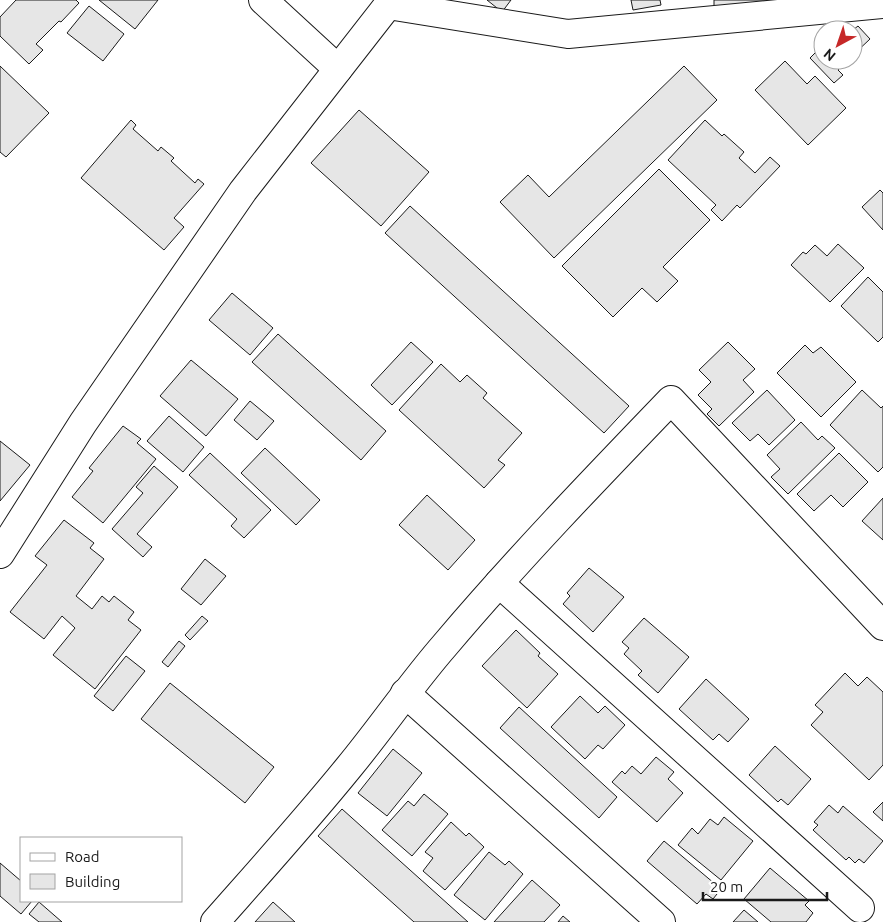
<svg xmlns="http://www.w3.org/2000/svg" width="883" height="922" viewBox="0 0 883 922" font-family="Ubuntu,sans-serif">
<rect width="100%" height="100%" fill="#fff"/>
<g fill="#e6e6e6" stroke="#1a1a1a">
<path d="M16,0H76L79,3L61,22L59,21L36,44L43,50L29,64L0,36V17Z"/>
<path d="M99,0H158L135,29Z"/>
<path d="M487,0H511L502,12Z"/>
<path d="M631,0H660L661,5L633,10Z"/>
<path d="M714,0H774L775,5L714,6Z"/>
<path d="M89,6L124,34L103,61L67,33Z"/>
<path d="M858,26L870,39L853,55V30Z"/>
<path d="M823,45V60H848L838,70L843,75L834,83L810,58Z"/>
<path d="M785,61L807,84L815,76L846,108L808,145L755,90Z"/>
<path d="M0,66L49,113L6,157L0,152Z"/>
<path d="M684,66L717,100L554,258L500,202L528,175L549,197Z"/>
<path d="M359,110L429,172L381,226L311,163Z"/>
<path d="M131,120L136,125L133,129L158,151L161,147L174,158L171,161L195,183L198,179L204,184L174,218L184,227L164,250L81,178Z"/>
<path d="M705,120L722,136L724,134L744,152L739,158L755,173L770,157L780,166L740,208L737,205L722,221L711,210L716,205L668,160Z"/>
<path d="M659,169L710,220L663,267L678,281L657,302L642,288L613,317L562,266Z"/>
<path d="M880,190L883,193V230L862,207Z"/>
<path d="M410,206L629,406L604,433L385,233Z"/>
<path d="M838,244L864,268L830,302L791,265L803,252L806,254L815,245L827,256Z"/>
<path d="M868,277L883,292V337L878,342L841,306Z"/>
<path d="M232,293L273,328L250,355L209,320Z"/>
<path d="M278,334L386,431L361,460L252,362Z"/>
<path d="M411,342L433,362L392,405L371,385Z"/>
<path d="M728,342L755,369L743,380L754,392L719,426L707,414L712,409L698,395L711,382L699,370Z"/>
<path d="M805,345L813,353L821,347L856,382L821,417L777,373Z"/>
<path d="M191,360L238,399L206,436L160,396Z"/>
<path d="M441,364L460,382L467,375L487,393L483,398L522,433L498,460L505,465L484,488L399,410Z"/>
<path d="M767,390L795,420L769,445L758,434L750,441L732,423Z"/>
<path d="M862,390L881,408L883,406V467L878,472L830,425Z"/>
<path d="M250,401L274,421L257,440L234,420Z"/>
<path d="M169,416L204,447L183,472L147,441Z"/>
<path d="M801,422L818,440L822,436L835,448L788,494L771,477L780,469L767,455Z"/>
<path d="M123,426L141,439L137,443L156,459L103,523L72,497L93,471L89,468Z"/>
<path d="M0,441L30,465L0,501Z"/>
<path d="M265,448L320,500L296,525L241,473Z"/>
<path d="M210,453L271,510L244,538L231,526L237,519L189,475Z"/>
<path d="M839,453L868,482L843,507L831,495L814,511L797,494Z"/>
<path d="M154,466L178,487L137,534L152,547L143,557L112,529L143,493L136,487Z"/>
<path d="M427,495L475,540L448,570L399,525Z"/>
<path d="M883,498V540L862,521Z"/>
<path d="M64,520L94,543L90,548L104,559L76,596L92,609L102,596L109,602L114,596L134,612L128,620L141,630L95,689L53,655L75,628L62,616L44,639L10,612L47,565L35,556Z"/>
<path d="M205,559L226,576L201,605L181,589Z"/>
<path d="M589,568L624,597L593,632L563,604L570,596L567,593Z"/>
<path d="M202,616L208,621L190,640L185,635Z"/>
<path d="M644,618L689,657L658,693L638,675L642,671L624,654L629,648L622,642Z"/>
<path d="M516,630L540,653L538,656L558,674L527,708L482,666Z"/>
<path d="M179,641L185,646L168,667L162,662Z"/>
<path d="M126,656L145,671L113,711L94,696Z"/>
<path d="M845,673L858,686L867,677L883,692V765L869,780L811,725L823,712L815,705Z"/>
<path d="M706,679L749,719L728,742L719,734L713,740L679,709Z"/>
<path d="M170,683L274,767L245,803L141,719Z"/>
<path d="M580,696L598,713L605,706L625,725L603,749L598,745L585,759L551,727Z"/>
<path d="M519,707L617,797L599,818L500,728Z"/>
<path d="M775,746L811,779L788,805L781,799L778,802L749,775Z"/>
<path d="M393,749L422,773L387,816L358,793Z"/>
<path d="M656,757L674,772L668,779L683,793L657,822L612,782L622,771L625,774L632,766L641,774Z"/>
<path d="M424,794L448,814L412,856L382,830L408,801L414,806Z"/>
<path d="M883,802V821L873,812Z"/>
<path d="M829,805L838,813L843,806L883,841L864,863L859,859L855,863L849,857L846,860L813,830L818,825L814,822Z"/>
<path d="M342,809L468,922H414L318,836Z"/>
<path d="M724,817L753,841L721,880L678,845L692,828L698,834L710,819L718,825Z"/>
<path d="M451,822L466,836L469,833L484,847L445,890L423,871L433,858L425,852Z"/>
<path d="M664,841L721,889L713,899L706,894L697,904L647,861Z"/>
<path d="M489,852L505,865L509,861L523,874L485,920L454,895Z"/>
<path d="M0,863L21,881V901H32L21,914L0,896Z"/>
<path d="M770,868L809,901L805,905L813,913L806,922H771L744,899Z"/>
<path d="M532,880L560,905L544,922H494Z"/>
<path d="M39,902L62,922H39L29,914Z"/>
<path d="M273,902L295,922H255Z"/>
<path d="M744,910L758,922H733Z"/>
<path d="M563,916L570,922H558Z"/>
</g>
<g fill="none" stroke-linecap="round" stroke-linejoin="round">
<g stroke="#1a1a1a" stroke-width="30">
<g id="minor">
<path d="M263,0L338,69"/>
<path d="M388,5L568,34L883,4"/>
<path d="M499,583L860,908"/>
<path d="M405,693L661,922"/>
<path d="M215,922C260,871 306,820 349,767C382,727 411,684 445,645C517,560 594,480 671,400L883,626"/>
</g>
</g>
<g stroke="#1a1a1a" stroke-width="30">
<path id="tertiary" d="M0,554L83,423L243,191L392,0"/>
</g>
<use href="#minor" stroke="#fff" stroke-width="28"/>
<use href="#tertiary" stroke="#fff" stroke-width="28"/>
</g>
<rect x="20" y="837" width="162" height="65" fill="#ffffff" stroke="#a3a3a3"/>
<rect x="30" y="853" width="25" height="8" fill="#ffffff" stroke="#a3a3a3"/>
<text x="65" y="862" font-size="15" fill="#1a1a1a">Road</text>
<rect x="30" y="874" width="25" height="15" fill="#e6e6e6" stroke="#a3a3a3"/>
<text x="65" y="887" font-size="15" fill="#1a1a1a">Building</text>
<g transform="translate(838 45) rotate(220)"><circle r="24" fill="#ffffff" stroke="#a3a3a3"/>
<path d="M0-4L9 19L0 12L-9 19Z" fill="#c62828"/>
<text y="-8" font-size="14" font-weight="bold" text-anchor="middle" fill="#1a1a1a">N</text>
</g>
<path d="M703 892v8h124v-8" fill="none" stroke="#1a1a1a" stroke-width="2.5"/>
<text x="710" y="892" font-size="15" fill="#1a1a1a" stroke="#ffffff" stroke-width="4" paint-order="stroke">20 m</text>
</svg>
